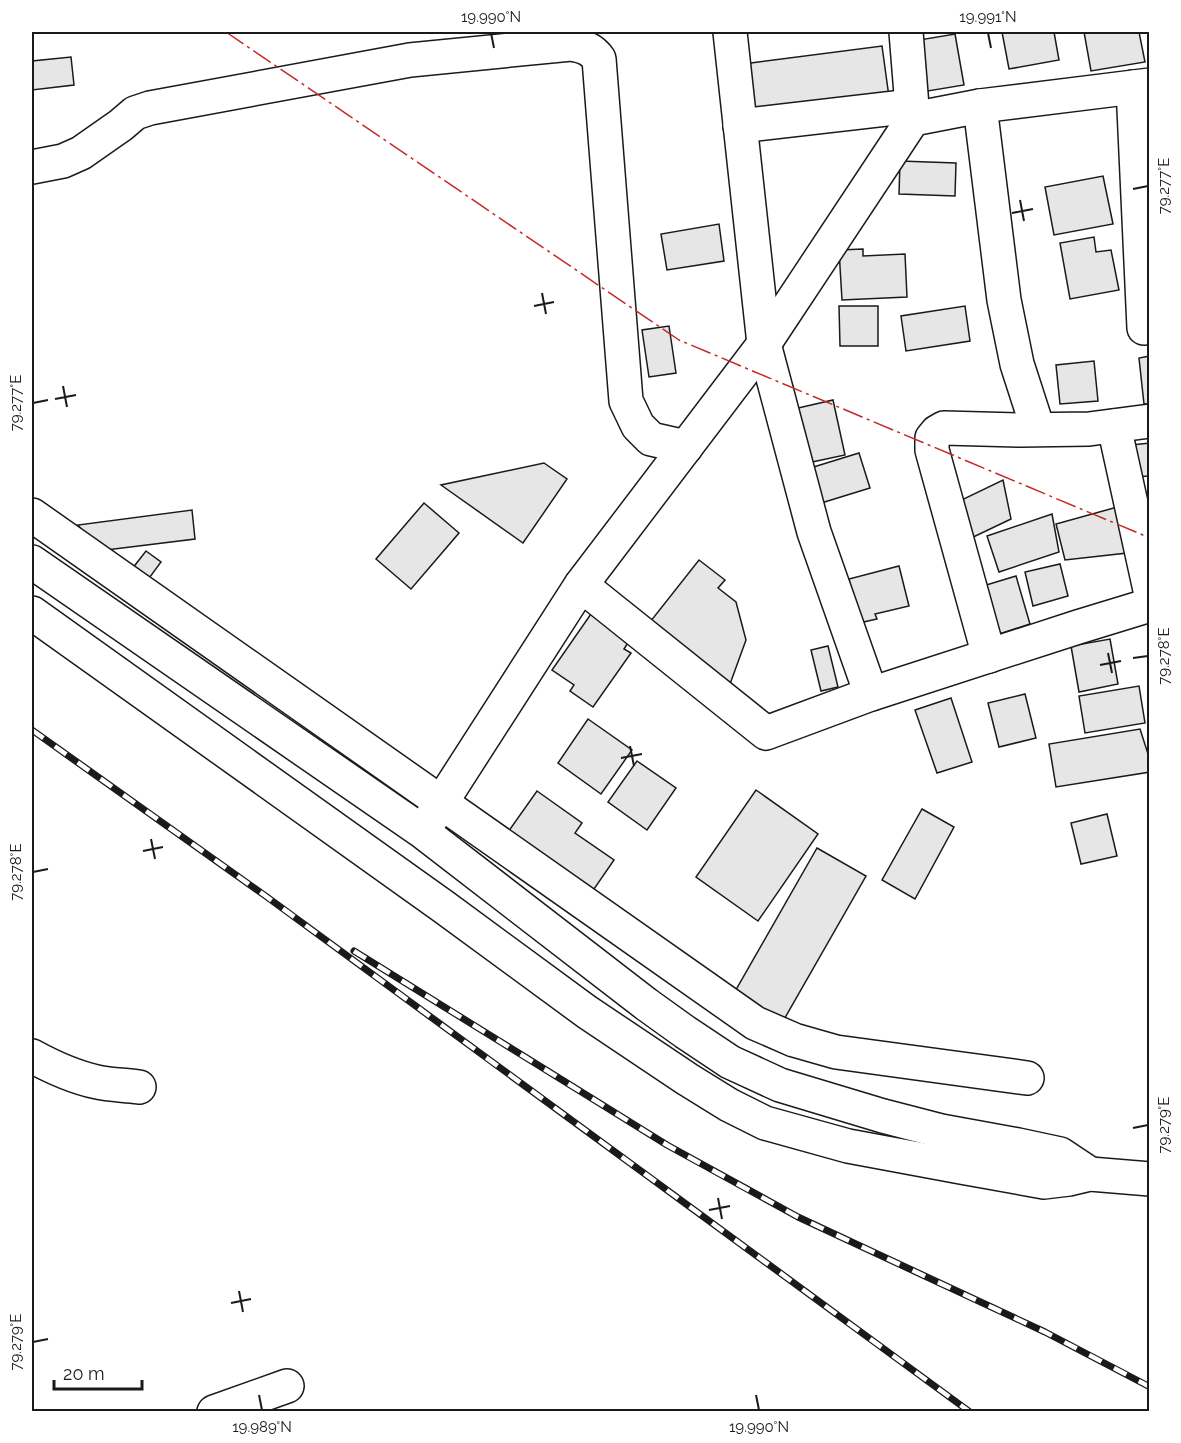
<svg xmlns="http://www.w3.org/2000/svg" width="1181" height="1443" viewBox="0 0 1181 1443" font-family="Raleway,sans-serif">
<rect width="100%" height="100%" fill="#fff"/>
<g fill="#e6e6e6" stroke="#1a1a1a" stroke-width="1.5">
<path d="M1002,32H1054L1059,60L1009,69Z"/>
<path d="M1084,32H1139L1145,62L1091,71Z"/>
<path d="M955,34L964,85L922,92L913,41Z"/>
<path d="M882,46L889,97L742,116L736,65Z"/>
<path d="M71,57L74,85L32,90V61Z"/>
<path d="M900,161L956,163L955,196L899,194Z"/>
<path d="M1103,176L1113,224L1054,235L1045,187Z"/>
<path d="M719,224L724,261L667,270L661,234Z"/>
<path d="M1094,237L1096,252L1111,250L1119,290L1070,299L1060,243Z"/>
<path d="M863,249V256L905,254L907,297L842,300L839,250Z"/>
<path d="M839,306H878V346H840Z"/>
<path d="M965,306L970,341L906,351L901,316Z"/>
<path d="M669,326L676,373L649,377L642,330Z"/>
<path d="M1150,356V404H1144L1139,358Z"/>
<path d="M1094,361L1098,401L1060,404L1056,365Z"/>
<path d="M833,400L845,455L798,465L785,411Z"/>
<path d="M1150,443V476L1133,477L1131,445Z"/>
<path d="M859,453L870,488L818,504L807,469Z"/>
<path d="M544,463L567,479L523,543L441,485Z"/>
<path d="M1003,480L1011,519L965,541L949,506Z"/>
<path d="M424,503L459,533L411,589L376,559Z"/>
<path d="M1121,506L1127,553L1065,560L1056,524Z"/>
<path d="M192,510L195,539L98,551L78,525Z"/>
<path d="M1052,514L1059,552L999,572L987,536Z"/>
<path d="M146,551L161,562L147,581L132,569Z"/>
<path d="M699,560L725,580L718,588L736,602L746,640L730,684L650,622Z"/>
<path d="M1060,564L1068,596L1033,606L1025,572Z"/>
<path d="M899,566L909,606L875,614L877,619L859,623L849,579Z"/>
<path d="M1016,576L1030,624L987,638L973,589Z"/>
<path d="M593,611L631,638L624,649L631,653L593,707L570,691L574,685L552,670Z"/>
<path d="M1110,639L1118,684L1079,692L1071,646Z"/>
<path d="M828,646L838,687L821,691L811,650Z"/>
<path d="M1139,686L1145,723L1085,733L1079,696Z"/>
<path d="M1025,694L1036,738L999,747L988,703Z"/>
<path d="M951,698L972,762L937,773L915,710Z"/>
<path d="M588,719L632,750L601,794L558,763Z"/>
<path d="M1140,729L1150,760V772L1056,787L1049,744Z"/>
<path d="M637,761L676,788L647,830L608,802Z"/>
<path d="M756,790L818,834L758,921L696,877Z"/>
<path d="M537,791L582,823L575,833L614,860L592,892L508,832Z"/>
<path d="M922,809L954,827L915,899L882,880Z"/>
<path d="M1107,814L1117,856L1081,864L1071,823Z"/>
<path d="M817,848L866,876L782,1023L733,995Z"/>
</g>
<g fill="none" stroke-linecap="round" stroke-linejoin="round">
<g stroke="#1a1a1a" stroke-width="36">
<g id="minor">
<path d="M730,32L764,344L814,532L871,694"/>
<path d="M906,32L913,119"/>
<path d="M1133,87L1144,328"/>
<path d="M980,106L1004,300L1017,364L1038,429"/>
<path d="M740,126L912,106"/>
<path d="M32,167L63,161L81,153L121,125L135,113L150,108L410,60L571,44C583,46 592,49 599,59L626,401L638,426L651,439L686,447"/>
<path d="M1114,426L1150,590"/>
<path d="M32,515L755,1023L794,1040L836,1052L1027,1078"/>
<path d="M32,562L423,832L646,1004L685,1032L730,1062L780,1085L883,1116L941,1131L1018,1145L1060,1154L1090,1174"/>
<path d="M581,585L766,733L871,694L1078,627L1150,605"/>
<path d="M32,613L444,907L587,1012L687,1079L729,1105L765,1123L848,1146L961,1167L1044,1182L1069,1179L1090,1174L1150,1179"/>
<path d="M989,656L932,450V438L937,432L944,428L1020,430L1089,429L1150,421"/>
<path d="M430,820L581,585L764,344L913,119L980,106L1150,85"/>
<path d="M32,1056C52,1067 74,1077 97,1082C110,1085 125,1085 139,1087"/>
<path d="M214,1412L287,1386"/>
</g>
</g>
<use href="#minor" stroke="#fff" stroke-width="33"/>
<g stroke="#1a1a1a" stroke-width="7">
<g id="rail">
<path d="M32,730L267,897L970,1412"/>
<path d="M354,951L667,1145L798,1217L1045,1332L1150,1387"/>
</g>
</g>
<use href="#rail" stroke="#fff" stroke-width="4.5" stroke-dasharray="14" stroke-linecap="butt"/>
<path stroke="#c62828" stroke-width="1.5" stroke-dasharray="21 4.5 3 4.5" stroke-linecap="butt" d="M226,32L679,340L1150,538"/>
</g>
<path fill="none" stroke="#1a1a1a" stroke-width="2" d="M491,33L494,48M988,33L991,48M1133,189L1148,186M1020,200L1024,221M1012,213L1033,209M542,293L546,314M534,306L554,302M63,386L67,407M55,399L76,395M33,403L48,400M1108,653L1112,673M1133,658L1148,656M1100,665L1121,661M630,746L634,766M621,758L642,754M151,839L155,859M143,851L163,847M33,872L48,869M1133,1128L1148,1125M718,1198L722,1219M709,1210L730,1206M239,1291L243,1312M231,1303L251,1299M33,1342L48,1339M259,1395L262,1410M756,1395L759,1410"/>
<rect width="1181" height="1443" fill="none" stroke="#ffffff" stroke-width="66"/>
<path d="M54 1380v9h88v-9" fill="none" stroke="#1a1a1a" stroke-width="3"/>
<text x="63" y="1380" font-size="18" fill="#1a1a1a" stroke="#ffffff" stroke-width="4.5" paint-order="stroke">20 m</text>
<rect x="33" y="33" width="1115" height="1377" fill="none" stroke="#1a1a1a" stroke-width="2"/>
<g font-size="15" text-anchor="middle" fill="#1a1a1a">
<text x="491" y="22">19.990°N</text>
<text x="988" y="22">19.991°N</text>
<text transform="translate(1164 186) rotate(-90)" y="5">79.277°E</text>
<text transform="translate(16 403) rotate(-90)" y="5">79.277°E</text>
<text transform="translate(1164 656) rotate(-90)" y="5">79.278°E</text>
<text transform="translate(16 872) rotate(-90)" y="5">79.278°E</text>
<text transform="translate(1164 1125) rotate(-90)" y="5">79.279°E</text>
<text transform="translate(16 1342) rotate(-90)" y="5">79.279°E</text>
<text x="262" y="1432">19.989°N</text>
<text x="759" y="1432">19.990°N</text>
</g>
</svg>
